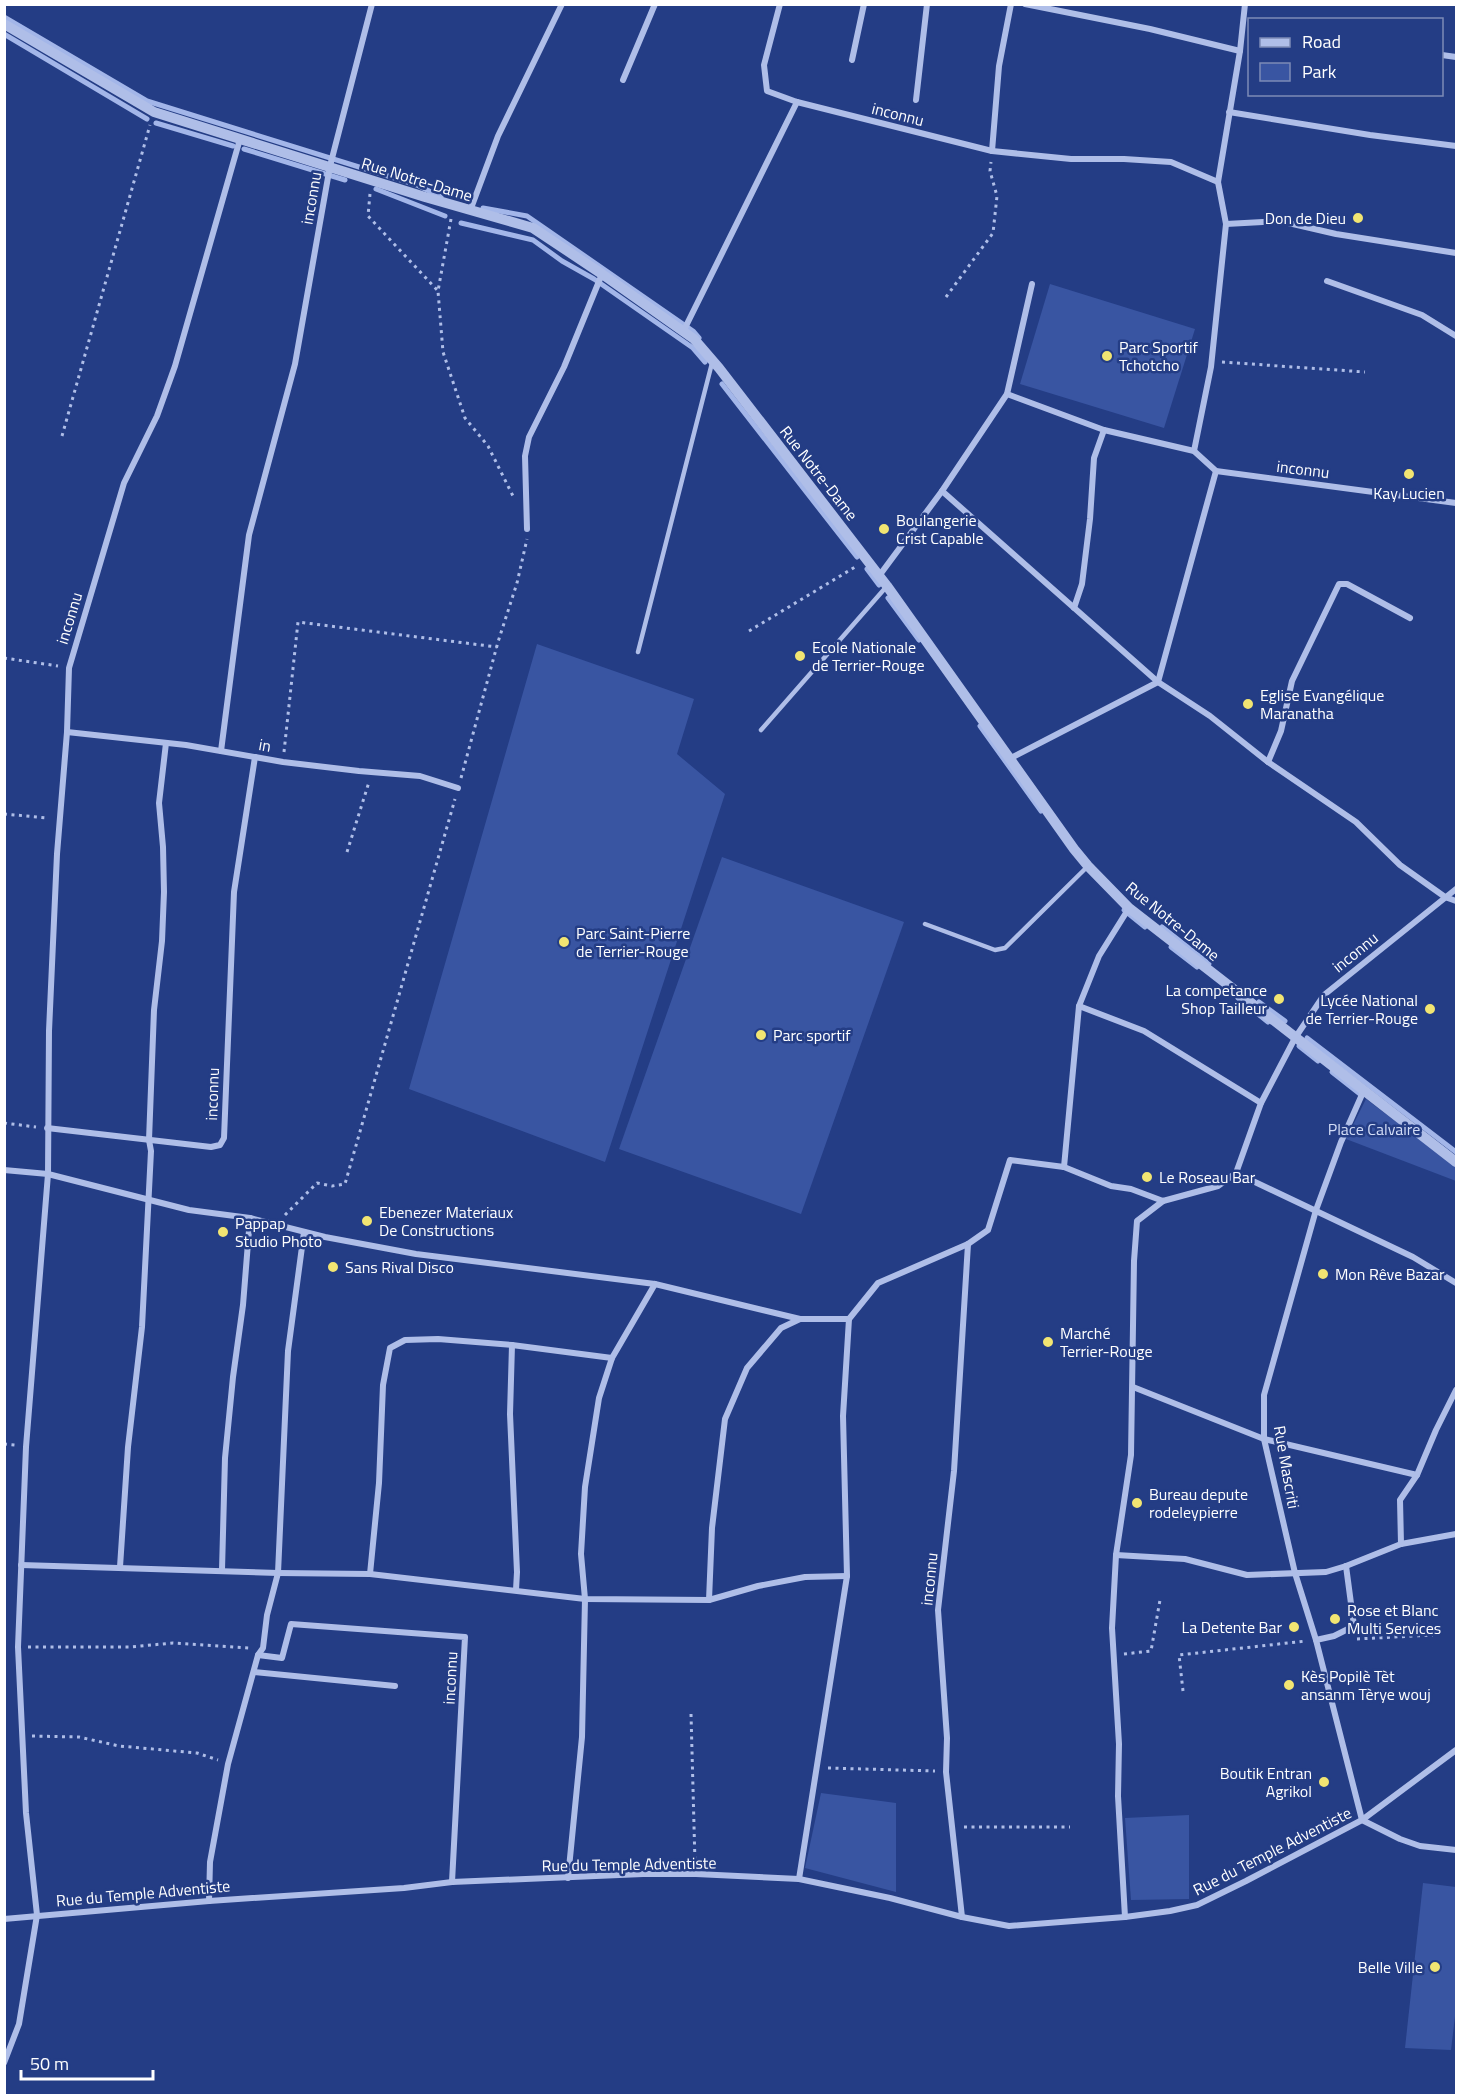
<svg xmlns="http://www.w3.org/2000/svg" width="1461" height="2100" viewBox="0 0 1461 2100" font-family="'Titillium Web',sans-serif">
<rect width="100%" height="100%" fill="#243d85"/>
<g fill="#3955a2">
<path d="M1050,284L1195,329L1164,428L1020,384Z"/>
<path d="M537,644L694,699L677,754L725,794L605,1162L409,1089Z"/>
<path d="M722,857L904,922L801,1214L619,1149Z"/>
<path d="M1366,1099L1456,1167V1181L1346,1139Z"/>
<path d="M821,1793L896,1803V1892L805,1868Z"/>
<path d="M1189,1815V1899L1131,1900L1125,1818Z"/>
<path d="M1423,1883L1456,1887V2008L1451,2050L1405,2048Z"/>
</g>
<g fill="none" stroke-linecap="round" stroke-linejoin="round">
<g stroke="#a3b6e9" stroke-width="5">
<path d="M4,17L147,101L417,185L441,197"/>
<path d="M4,34L147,119"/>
<path d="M156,123L233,146"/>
<path d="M244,149L345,180"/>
<path d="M376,189L445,216"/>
<path d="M483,208L527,216L693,331L699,338"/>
<path d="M461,223L533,240L562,261L594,279L693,348L705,362"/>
<path d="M722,384L857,557"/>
<path d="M867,569L879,585"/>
<path d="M888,598L919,640"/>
<path d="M980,726L1041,811"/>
<path d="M1124,910L1145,927"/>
<path d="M1162,927L1209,964"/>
<path d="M1171,947L1197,967"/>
<path d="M1238,998L1268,1022"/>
<path d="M1259,1002L1285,1021"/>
<path d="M1307,1038L1456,1152"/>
<path d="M1299,1046L1318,1061"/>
<path d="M1332,1072L1360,1094"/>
</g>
<g stroke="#afbee8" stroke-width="3" stroke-dasharray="3 4.5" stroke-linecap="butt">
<path d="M370,194L368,216L438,291"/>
<path d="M451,219L438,291L443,352L465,418L488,446L513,496"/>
<path d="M946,297L993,233L997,196L990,171L991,162"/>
<path d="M1222,362L1365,372"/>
<path d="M62,436L150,125"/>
<path d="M749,631L855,567"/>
<path d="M4,658L58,666"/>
<path d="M284,752L298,622L497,647"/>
<path d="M461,778L498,642L517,583L527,539"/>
<path d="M4,814L48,818"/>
<path d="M347,852L369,782"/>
<path d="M4,1123L36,1127"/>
<path d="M285,1215L317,1183L332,1186L345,1184L455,799"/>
<path d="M4,1444L15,1445"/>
<path d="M1357,1639L1433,1635"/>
<path d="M28,1647H130L173,1643L249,1648"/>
<path d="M1124,1654L1151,1651L1160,1600"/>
<path d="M1183,1691L1179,1655L1306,1641"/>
<path d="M691,1714L695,1863"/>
<path d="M32,1736L79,1737L119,1746L197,1753L218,1760"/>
<path d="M828,1768L935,1771"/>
<path d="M964,1827H1070"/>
</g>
<g stroke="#afbee8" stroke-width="4.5">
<path d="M638,652L712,363"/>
<path d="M761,730L887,586"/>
<path d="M925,924L995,950L1005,948L1088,866"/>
</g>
<g stroke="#afbee8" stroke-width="6">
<path d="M780,4L764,65L767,91L797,102L992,151L1071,159H1124L1171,162L1218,182"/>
<path d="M1025,4L1150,29L1240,51"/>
<path d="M1442,55L1456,57"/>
<path d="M852,60L864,4"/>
<path d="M623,80L655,4"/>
<path d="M916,100L927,4"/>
<path d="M1229,112L1370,135L1456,146"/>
<path d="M992,151L999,66L1011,4"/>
<path d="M470,211L498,136L562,4"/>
<path d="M1226,224L1280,221L1336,234L1456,253"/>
<path d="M1327,281L1422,315L1456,336"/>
<path d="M683,332L797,102"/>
<path d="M1007,394L1104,430L1194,451L1216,471L1456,503"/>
<path d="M1194,451L1211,367L1226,224L1218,182L1240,51L1245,4"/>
<path d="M942,491L1158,682L1210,716L1268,762L1356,822L1400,865L1445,897L1456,901"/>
<path d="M527,529L525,456L529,437L564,367L602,274"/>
<path d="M879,576L942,491L1007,394L1032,284"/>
<path d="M1074,608L1082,584L1090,519L1094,458L1104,430"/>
<path d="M67,732L186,745L283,762L359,771L420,776L458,788"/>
<path d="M221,751L249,535L295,364L330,166L372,4"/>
<path d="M1009,759L1158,682L1216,471"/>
<path d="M1268,762L1281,731L1292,681L1339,584H1347L1410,618"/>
<path d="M1079,1006L1144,1031L1261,1103"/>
<path d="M47,1128L211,1147L220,1145L224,1138L234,892L255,757"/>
<path d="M1064,1167L1079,1006L1099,956L1129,908"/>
<path d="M4,1170L48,1174L189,1210L250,1218L325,1237L416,1254L655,1284L800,1319H849L878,1283L968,1244L988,1230L1010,1160L1064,1167L1111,1186L1131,1189L1163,1201L1218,1186L1236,1173L1261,1103L1295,1038L1324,995L1456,889"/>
<path d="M1236,1173L1413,1257L1456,1283"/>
<path d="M512,1345L510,1414L517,1572L516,1590"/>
<path d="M1133,1387L1264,1439L1417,1475L1436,1430L1456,1390"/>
<path d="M1401,1544L1400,1500L1417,1475"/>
<path d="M1116,1555L1185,1559L1247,1575L1326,1572L1346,1566L1401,1544L1456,1534"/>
<path d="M21,1565L278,1573L370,1574L585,1599L709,1600L758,1586L805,1577L847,1576"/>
<path d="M120,1567L128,1447L142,1327L151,1151L149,1140L154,1010L162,941L164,892L163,847L159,803L166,743"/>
<path d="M222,1570L225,1458L233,1377L243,1305L250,1218"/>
<path d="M370,1574L379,1483L383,1385L390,1348L405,1340L438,1339L512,1345L612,1358"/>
<path d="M709,1600L712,1528L725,1419L747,1368L781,1328L800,1319"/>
<path d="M1316,1640L1334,1636L1354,1626L1346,1566"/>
<path d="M258,1655L282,1658L291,1624L465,1637L452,1882"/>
<path d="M254,1672L395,1686"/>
<path d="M1362,1820L1316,1640L1295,1573L1264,1439V1395L1316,1210L1341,1142L1364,1090"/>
<path d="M1362,1820L1400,1839L1420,1846L1456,1850"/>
<path d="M568,1878L582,1737L585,1599L581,1554L585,1487L599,1398L612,1358L655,1284"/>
<path d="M799,1879L847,1576L843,1416L849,1319"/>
<path d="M209,1901L210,1862L228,1764L258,1655L263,1648L267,1615L278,1573L288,1351L304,1232"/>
<path d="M962,1917L946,1772L947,1738L938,1610L954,1471L968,1244"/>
<path d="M1125,1917L1118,1796L1119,1744L1112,1628L1116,1555L1131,1455L1134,1261L1137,1221L1163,1201"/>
<path d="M4,1919L209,1901L404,1888L452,1882L643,1874H696L799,1879L890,1898L962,1917L1009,1926L1125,1917L1170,1911L1197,1905L1246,1881L1362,1820L1456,1750"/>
<path d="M4,2063L19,2024L37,1915L26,1813L18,1647L26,1447L48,1174L49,1031L57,854L67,732L69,668L124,483L157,416L175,366L240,139"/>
</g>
<path stroke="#afbee8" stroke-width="10" d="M4,24L154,112L425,197L533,228L602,274L694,339L719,368L887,586L1074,849L1088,866L1129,908L1456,1162"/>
</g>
<g fill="#f2e572" stroke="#243d85" stroke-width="2">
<circle cx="1358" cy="218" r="6"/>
<circle cx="1107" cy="356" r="6"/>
<circle cx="1409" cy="474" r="6"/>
<circle cx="884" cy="529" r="6"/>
<circle cx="800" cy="656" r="6"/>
<circle cx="1248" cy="704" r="6"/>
<circle cx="564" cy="942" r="6"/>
<circle cx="1279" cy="999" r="6"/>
<circle cx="1430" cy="1009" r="6"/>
<circle cx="761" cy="1035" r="6"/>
<circle cx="1147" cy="1177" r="6"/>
<circle cx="367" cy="1221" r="6"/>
<circle cx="223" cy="1232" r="6"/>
<circle cx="333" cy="1267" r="6"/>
<circle cx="1323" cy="1274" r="6"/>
<circle cx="1048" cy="1342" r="6"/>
<circle cx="1137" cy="1503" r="6"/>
<circle cx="1335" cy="1619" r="6"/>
<circle cx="1294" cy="1627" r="6"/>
<circle cx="1289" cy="1685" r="6"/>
<circle cx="1324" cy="1782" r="6"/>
<circle cx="1435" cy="1967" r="6"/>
</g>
<g text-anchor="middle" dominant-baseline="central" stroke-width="5" stroke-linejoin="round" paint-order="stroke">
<g font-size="16" fill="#fff" stroke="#243d85">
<text transform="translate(898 114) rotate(14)">inconnu</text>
<text transform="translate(417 179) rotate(17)">Rue Notre-Dame</text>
<text transform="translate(311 198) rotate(-80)">inconnu</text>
<text transform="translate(1303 469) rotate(7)">inconnu</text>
<text transform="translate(819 473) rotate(52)">Rue Notre-Dame</text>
<text transform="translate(69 618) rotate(-73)">inconnu</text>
<text transform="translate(265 745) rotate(10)">in</text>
<text transform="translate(1173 921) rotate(39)">Rue Notre-Dame</text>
<text transform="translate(1355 952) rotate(-39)">inconnu</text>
<text transform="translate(212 1094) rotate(-88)">inconnu</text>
<text transform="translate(1287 1467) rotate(80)">Rue Mascriti</text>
<text transform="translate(929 1579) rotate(-84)">inconnu</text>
<text transform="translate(450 1678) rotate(-87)">inconnu</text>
<text transform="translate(1272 1851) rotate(-27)">Rue du Temple Adventiste</text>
<text transform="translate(629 1864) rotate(-1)">Rue du Temple Adventiste</text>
<text transform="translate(143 1893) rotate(-5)">Rue du Temple Adventiste</text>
</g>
<g font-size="16" fill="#fff" stroke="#243d85" text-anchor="start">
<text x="1346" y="218" text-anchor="end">Don de Dieu</text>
<text x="1119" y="347">Parc Sportif<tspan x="1119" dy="18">Tchotcho</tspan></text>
<text x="1409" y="493" text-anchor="middle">Kay Lucien</text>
<text x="896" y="520">Boulangerie<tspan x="896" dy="18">Crist Capable</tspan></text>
<text x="812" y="647">Ecole Nationale<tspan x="812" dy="18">de Terrier-Rouge</tspan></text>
<text x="1260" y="695">Eglise Evangélique<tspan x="1260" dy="18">Maranatha</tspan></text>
<text x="576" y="933">Parc Saint-Pierre<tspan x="576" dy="18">de Terrier-Rouge</tspan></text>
<text x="1267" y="990" text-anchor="end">La competance<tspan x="1267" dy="18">Shop Tailleur</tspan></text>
<text x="1418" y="1000" text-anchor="end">Lycée National<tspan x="1418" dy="18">de Terrier-Rouge</tspan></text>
<text x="773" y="1035">Parc sportif</text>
<text x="1159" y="1177">Le Roseau Bar</text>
<text x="379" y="1212">Ebenezer Materiaux<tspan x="379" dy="18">De Constructions</tspan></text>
<text x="235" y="1223">Pappap<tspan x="235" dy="18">Studio Photo</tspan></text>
<text x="345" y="1267">Sans Rival Disco</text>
<text x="1335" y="1274">Mon Rêve Bazar</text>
<text x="1060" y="1333">Marché<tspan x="1060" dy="18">Terrier-Rouge</tspan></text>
<text x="1149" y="1494">Bureau depute<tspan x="1149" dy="18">rodeleypierre</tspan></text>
<text x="1347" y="1610">Rose et Blanc<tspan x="1347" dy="18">Multi Services</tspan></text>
<text x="1282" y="1627" text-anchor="end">La Detente Bar</text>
<text x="1301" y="1676">Kès Popilè Tèt<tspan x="1301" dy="18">ansanm Tèrye wouj</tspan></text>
<text x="1312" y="1773" text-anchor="end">Boutik Entran<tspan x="1312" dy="18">Agrikol</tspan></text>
<text x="1423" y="1967" text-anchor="end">Belle Ville</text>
</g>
<g font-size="16" fill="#d2dcf6" stroke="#243d85">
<text x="1374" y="1129">Place Calvaire</text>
</g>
</g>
<rect width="1461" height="2100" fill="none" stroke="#ffffff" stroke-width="12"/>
<rect x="1248" y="18" width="195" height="78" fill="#243d85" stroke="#7c8bb6" stroke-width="1.5"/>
<rect x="1260" y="38" width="30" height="9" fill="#afbee8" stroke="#7c8bb6" stroke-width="1.5"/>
<text x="1302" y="48" font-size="18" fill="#ffffff">Road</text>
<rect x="1260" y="63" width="30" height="18" fill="#3955a2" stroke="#7c8bb6" stroke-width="1.5"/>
<text x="1302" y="78" font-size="18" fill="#ffffff">Park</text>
<path d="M21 2070v9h132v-9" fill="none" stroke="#ffffff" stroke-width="3"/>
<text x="30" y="2070" font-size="18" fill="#ffffff" stroke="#243d85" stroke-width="4.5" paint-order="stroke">50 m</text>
</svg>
